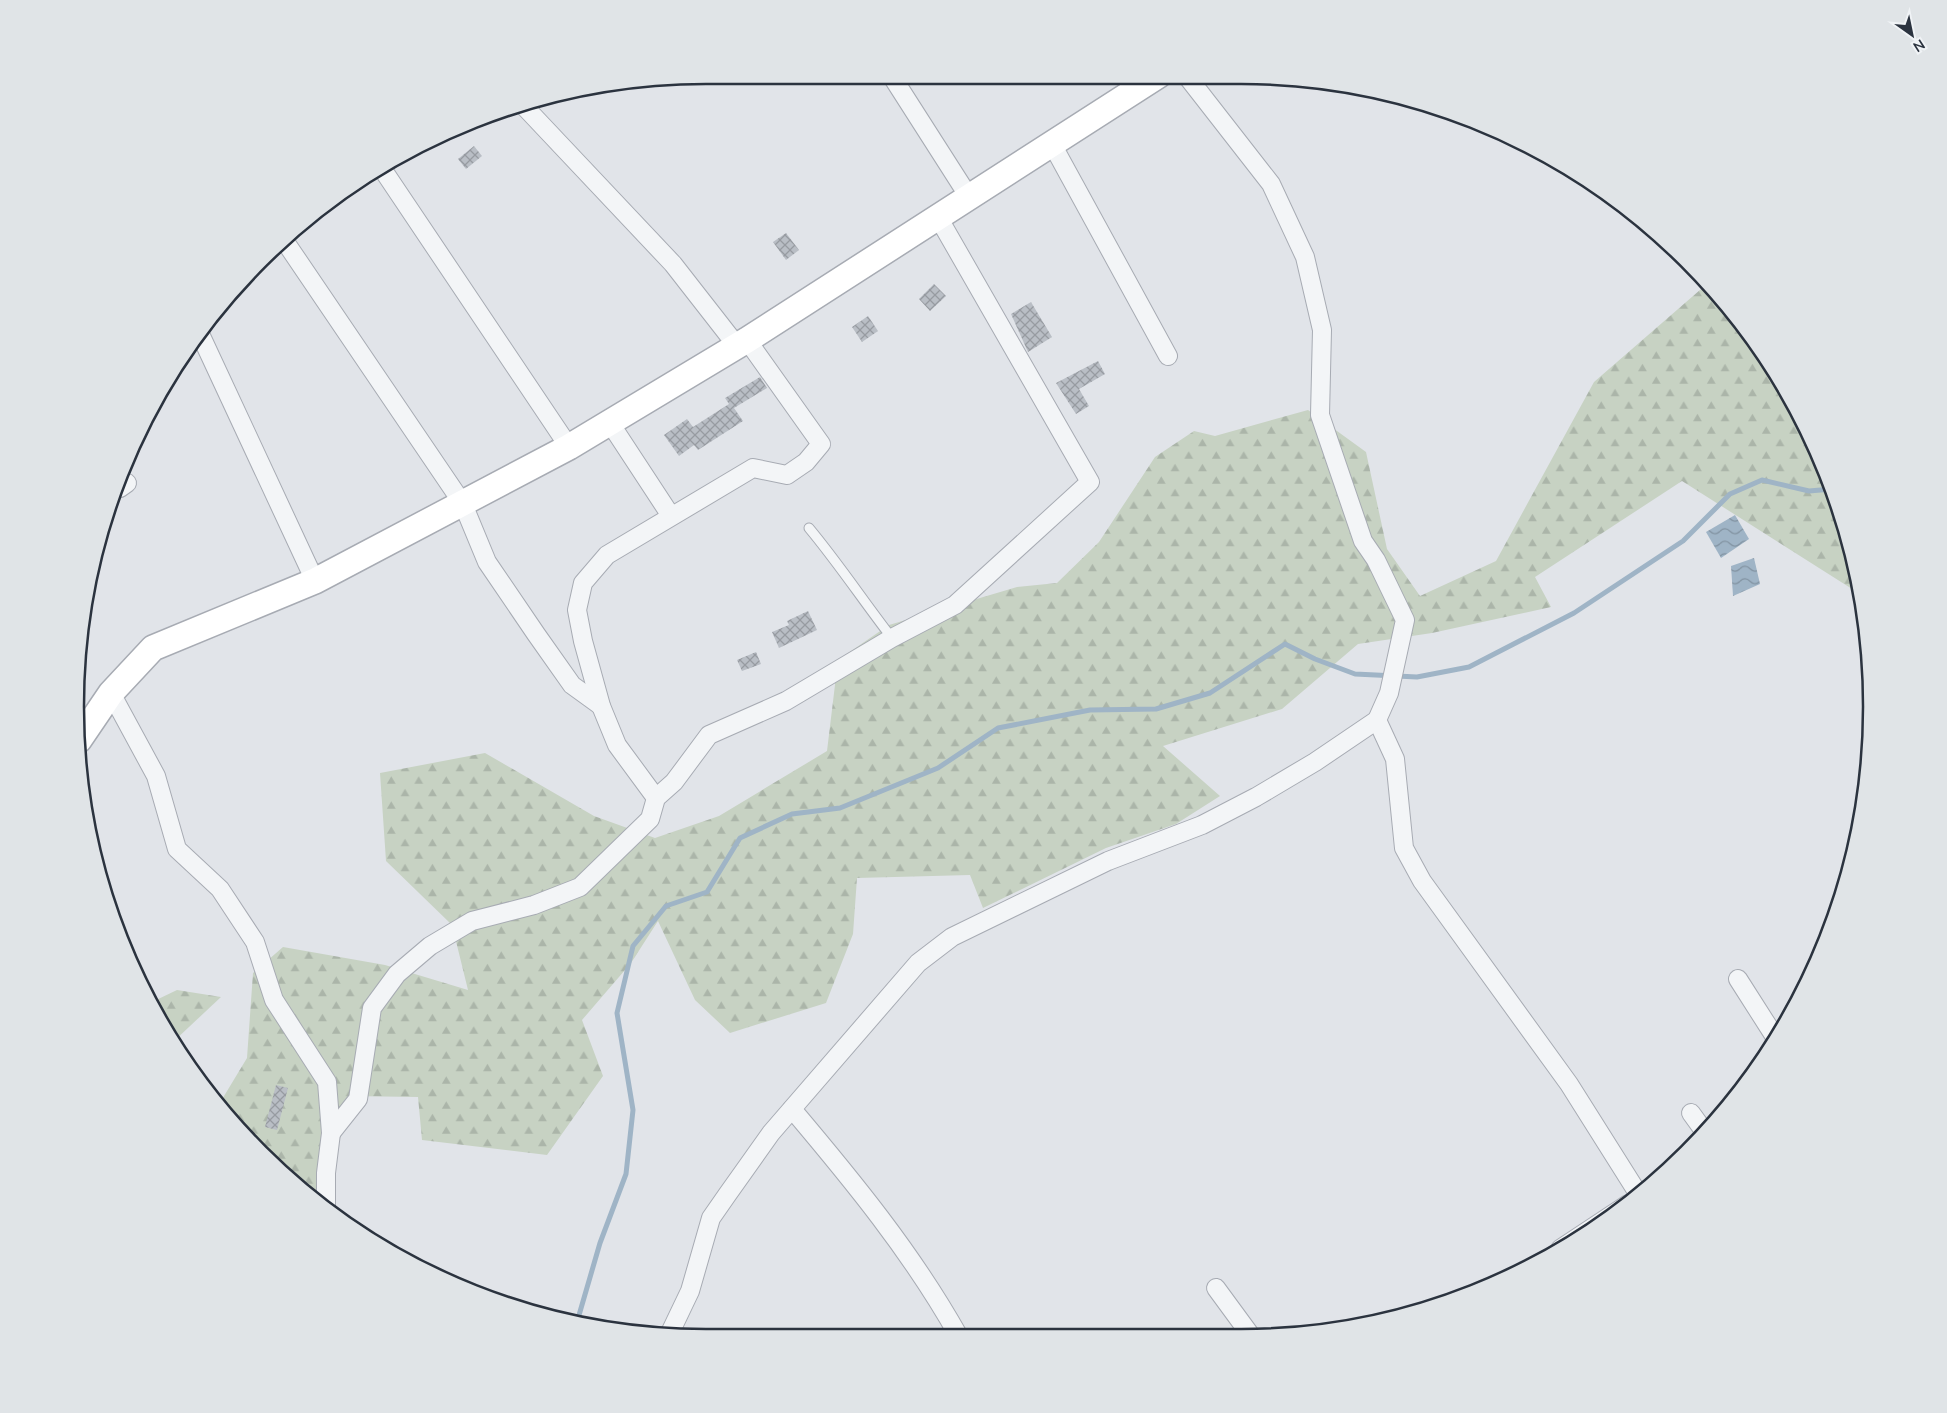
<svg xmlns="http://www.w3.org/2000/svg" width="1947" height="1413" viewBox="0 0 1947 1413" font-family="'Nunito Sans',sans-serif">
<defs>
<pattern id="forest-firs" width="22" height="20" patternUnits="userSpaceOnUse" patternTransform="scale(1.25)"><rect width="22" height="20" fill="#c7d2c3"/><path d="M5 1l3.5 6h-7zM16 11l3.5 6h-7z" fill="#abb5a9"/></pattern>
<pattern id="water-waves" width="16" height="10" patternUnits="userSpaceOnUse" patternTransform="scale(1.25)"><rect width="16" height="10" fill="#9fb4c6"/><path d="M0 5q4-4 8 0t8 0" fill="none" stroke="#8293a2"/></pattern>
<pattern id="building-cross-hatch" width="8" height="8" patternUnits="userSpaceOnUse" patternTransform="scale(1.25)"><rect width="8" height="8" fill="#b9bec5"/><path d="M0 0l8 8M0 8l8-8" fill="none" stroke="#979ba1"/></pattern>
</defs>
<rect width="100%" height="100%" fill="#e1e4e9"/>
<g fill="url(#forest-firs)">
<path d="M1708,283L1788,391L1839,504L1860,594L1682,481L1535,577L1551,607L1432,633L1358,644L1282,709L1163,746L1220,796L1176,824L1106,848L983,908L970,875L857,878L853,934L826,1003L730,1033L695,1000L658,921L631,963L582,1020L603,1076L547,1155L422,1140L418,1097L348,1096L319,1164L322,1207L232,1123L218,1106L247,1058L253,973L283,947L385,965L468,990L452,925L386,861L380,773L485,753L594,816L655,838L719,816L827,751L838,660L889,625L1017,587L1057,583L1099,542L1155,457L1194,431L1215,436L1308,410L1366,452L1387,549L1420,596L1496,561L1594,382Z"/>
<path d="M177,990L221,997L173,1042L152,1002Z"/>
</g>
<g fill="url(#water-waves)">
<path d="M1735,515L1749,539L1721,558L1706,532Z"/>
<path d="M1754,558L1760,584L1733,596L1731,566Z"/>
</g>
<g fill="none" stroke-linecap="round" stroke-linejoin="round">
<path stroke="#9fb4c6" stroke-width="5" d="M577,1322L600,1243L626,1174L633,1110L617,1013L633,946L666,906L707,892L740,838L792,814L840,808L938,768L998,728L1090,710L1156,709L1210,693L1285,644L1315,659L1355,674L1417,677L1469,667L1574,613L1683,541L1730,494L1762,480L1809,491L1832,489"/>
</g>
<g fill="url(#building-cross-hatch)">
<path d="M474,146L482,156L466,169L458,159Z"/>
<path d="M786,233L799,250L786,260L773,242Z"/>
<path d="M934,284L946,296L930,311L919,299Z"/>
<path d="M1031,302L1052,337L1028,352L1011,314Z"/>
<path d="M868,316L878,331L862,342L852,327Z"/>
<path d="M1098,361L1105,374L1079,389L1089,406L1076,414L1056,383Z"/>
<path d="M760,377L767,388L734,408L743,421L698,450L694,445L679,456L664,435L687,419L693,427L729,404L725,398Z"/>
<path d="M808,611L817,630L779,648L772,632L789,625L787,621Z"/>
<path d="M756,652L761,664L742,671L737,660Z"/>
<path d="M276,1085L288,1088L277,1130L265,1127Z"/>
</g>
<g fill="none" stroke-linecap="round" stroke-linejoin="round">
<g stroke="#a7abb3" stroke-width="11">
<path id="lane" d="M809,528C839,564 864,602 892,638"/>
</g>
<g stroke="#a7abb3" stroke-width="20">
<g id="street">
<path d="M891,75L969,197"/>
<path d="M522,104L673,264L737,346"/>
<path d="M1052,144L1168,356"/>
<path d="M381,167L569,447"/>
<path d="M286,243L463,504L487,562L536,634L572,685L601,706"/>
<path d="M201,336L315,581"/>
<path d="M610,423L671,516"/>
<path d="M120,488L127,483"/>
<path d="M111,693L156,776L177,849L220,889L255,942L274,1000L327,1082L331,1133L326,1173V1210"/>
<path d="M1377,720L1395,759L1404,848L1422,881L1569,1084L1639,1195"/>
<path d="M656,798L617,745L601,706L583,641L577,610L583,583L607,555L753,468L787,475L806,462L821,444L747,340"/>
<path d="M1738,979L1775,1037"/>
<path d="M792,1109C852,1180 912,1253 958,1335"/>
<path d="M1691,1113L1704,1131"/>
<path d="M331,1133L358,1099L372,1008L397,974L430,946L472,921L534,905L580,887L650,819L656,798L674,782L709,735L786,701L892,638L955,605L1090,482L938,217"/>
<path d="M1560,1249L1628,1204"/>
<path d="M1216,1288L1249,1333"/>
<path d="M668,1337L690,1291L711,1218L727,1195L771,1133L918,963L952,937L1108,861L1202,825L1256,797L1315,762L1377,720L1389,693L1405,620L1376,560L1363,541L1320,415L1322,330L1305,257L1271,184L1186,75"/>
</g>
</g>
<g stroke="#a7abb3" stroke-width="28">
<path id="secondary" d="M79,740L111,693L153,648L315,581L569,447L747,340L1159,75"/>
</g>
<use href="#lane" stroke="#f3f5f7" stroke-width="9"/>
<use href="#street" stroke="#f3f5f7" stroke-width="18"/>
<use href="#secondary" stroke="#fff" stroke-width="25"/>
</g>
<path d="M0 0H1947V1413H0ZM706 84H1241A622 622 0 0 1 1863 706V707A622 622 0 0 1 1241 1329H706A622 622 0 0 1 84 707V706A622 622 0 0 1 706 84Z" fill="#e0e4e7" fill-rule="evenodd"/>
<path fill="none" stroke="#2b333f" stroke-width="2.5" d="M706 84H1241A622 622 0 0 1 1863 706V707A622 622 0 0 1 1241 1329H706A622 622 0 0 1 84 707V706A622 622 0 0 1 706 84Z"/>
<g transform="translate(1912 35) rotate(147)" stroke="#f0f3f6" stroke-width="4" paint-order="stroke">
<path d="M0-4L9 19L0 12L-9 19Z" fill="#2b333f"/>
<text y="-8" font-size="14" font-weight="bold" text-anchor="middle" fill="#2b333f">N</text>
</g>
</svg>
